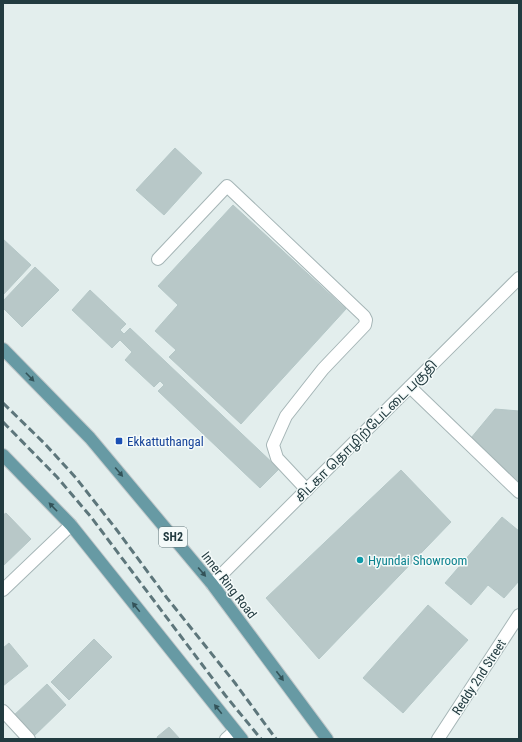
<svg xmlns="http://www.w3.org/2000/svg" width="522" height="742" viewBox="0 0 522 742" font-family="'Roboto Condensed','Noto Sans Tamil',sans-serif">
<rect width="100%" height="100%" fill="#e3eeed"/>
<g fill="#b8c8c8" stroke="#b5c7c7">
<path d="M175,148L202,173L164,215L136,190Z"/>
<path d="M233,205L346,309L241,424L169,357L176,350L155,331L178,305L158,286Z"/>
<path d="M3,239L31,265L3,295Z"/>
<path d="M35,267L59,290L22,327L3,308V301Z"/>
<path d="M90,290L126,324L120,330L124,334L130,328L279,469L260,488L158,391L164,385L160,381L154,387L125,360L132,352L120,340L112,348L72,310Z"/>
<path d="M495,409L519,411V485L471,438Z"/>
<path d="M401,470L451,522L319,659L266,598Z"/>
<path d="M6,513L31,539L3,566V515Z"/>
<path d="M502,517L519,531V581L504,598L488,585L471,605L445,583Z"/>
<path d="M428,605L468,640L403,713L363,678Z"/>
<path d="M94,639L112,657L69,700L51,682Z"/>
<path d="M9,643L28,666L3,686V648Z"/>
<path d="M47,684L66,705L32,738L12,717Z"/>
<path d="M169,727L180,739H158L157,737Z"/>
</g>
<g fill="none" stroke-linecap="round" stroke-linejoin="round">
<g stroke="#a5b5b6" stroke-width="14">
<g id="minor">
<path d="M158,259L227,186L364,316L366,320L365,325L323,369L286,416L273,445L277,458L307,490"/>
<path d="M410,387L519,492"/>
<path d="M212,584L519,278"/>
<path d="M3,590L71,525"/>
<path d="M3,711L29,739"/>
<path d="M226,739L235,731"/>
<path d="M438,739L519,615"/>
</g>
</g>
<g stroke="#c1c8ca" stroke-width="14">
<g id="major">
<path d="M3,349L90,438L212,584L327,739"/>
<path d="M3,455L71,525L242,739"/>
</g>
</g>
<use href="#minor" stroke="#fff" stroke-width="12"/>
<use href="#major" stroke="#679aa4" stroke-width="12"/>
<g stroke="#5d767b" stroke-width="3" stroke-dasharray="8 4" stroke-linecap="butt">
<path d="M3,403L45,444L76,478L116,529L167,598L235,683L276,739"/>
<path d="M3,422L57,477L91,517L225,695L261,739"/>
</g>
</g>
<defs><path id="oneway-solid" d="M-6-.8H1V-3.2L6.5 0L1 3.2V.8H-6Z"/></defs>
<g fill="#335359">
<use href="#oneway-solid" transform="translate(30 377) rotate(46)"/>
<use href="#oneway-solid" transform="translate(119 472) rotate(50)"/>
<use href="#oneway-solid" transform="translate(53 507) rotate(-134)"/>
<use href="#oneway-solid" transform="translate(202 572) rotate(50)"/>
<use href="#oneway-solid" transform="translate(136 607) rotate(-129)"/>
<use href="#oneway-solid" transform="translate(280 676) rotate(53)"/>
<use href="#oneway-solid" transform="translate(218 709) rotate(-129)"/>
</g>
<rect fill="#1a4fb4" stroke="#f4faf9" stroke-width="1.5" x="115" y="437" width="8" height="8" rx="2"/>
<circle fill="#0f9aa8" stroke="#f4faf9" stroke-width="1.5" cx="360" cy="560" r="4"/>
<g text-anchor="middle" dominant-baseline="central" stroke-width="3" stroke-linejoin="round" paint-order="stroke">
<rect fill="#f4faf9" stroke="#617478" stroke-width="1" x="159" y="527" width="28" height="20" rx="3"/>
<g font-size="12" font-weight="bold" fill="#223b40">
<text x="173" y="537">SH2</text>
</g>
<g font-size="13" fill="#223b40" stroke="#f4faf9">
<text transform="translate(366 431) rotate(-45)">சிட்கா தொழிற்பேட்டை பகுதி</text>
<text transform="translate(229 585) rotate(52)">Inner Ring Road</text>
<text transform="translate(479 677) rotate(-57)">Reddy 2nd Street</text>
</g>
<g font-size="13" fill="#164399" stroke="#f4faf9" text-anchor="start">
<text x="127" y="441">Ekkattuthangal</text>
</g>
<g font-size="13" fill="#0d838f" stroke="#f4faf9" text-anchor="start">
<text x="368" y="560">Hyundai Showroom</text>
</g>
</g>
<rect width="522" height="742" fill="none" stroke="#223b40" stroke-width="8"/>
</svg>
